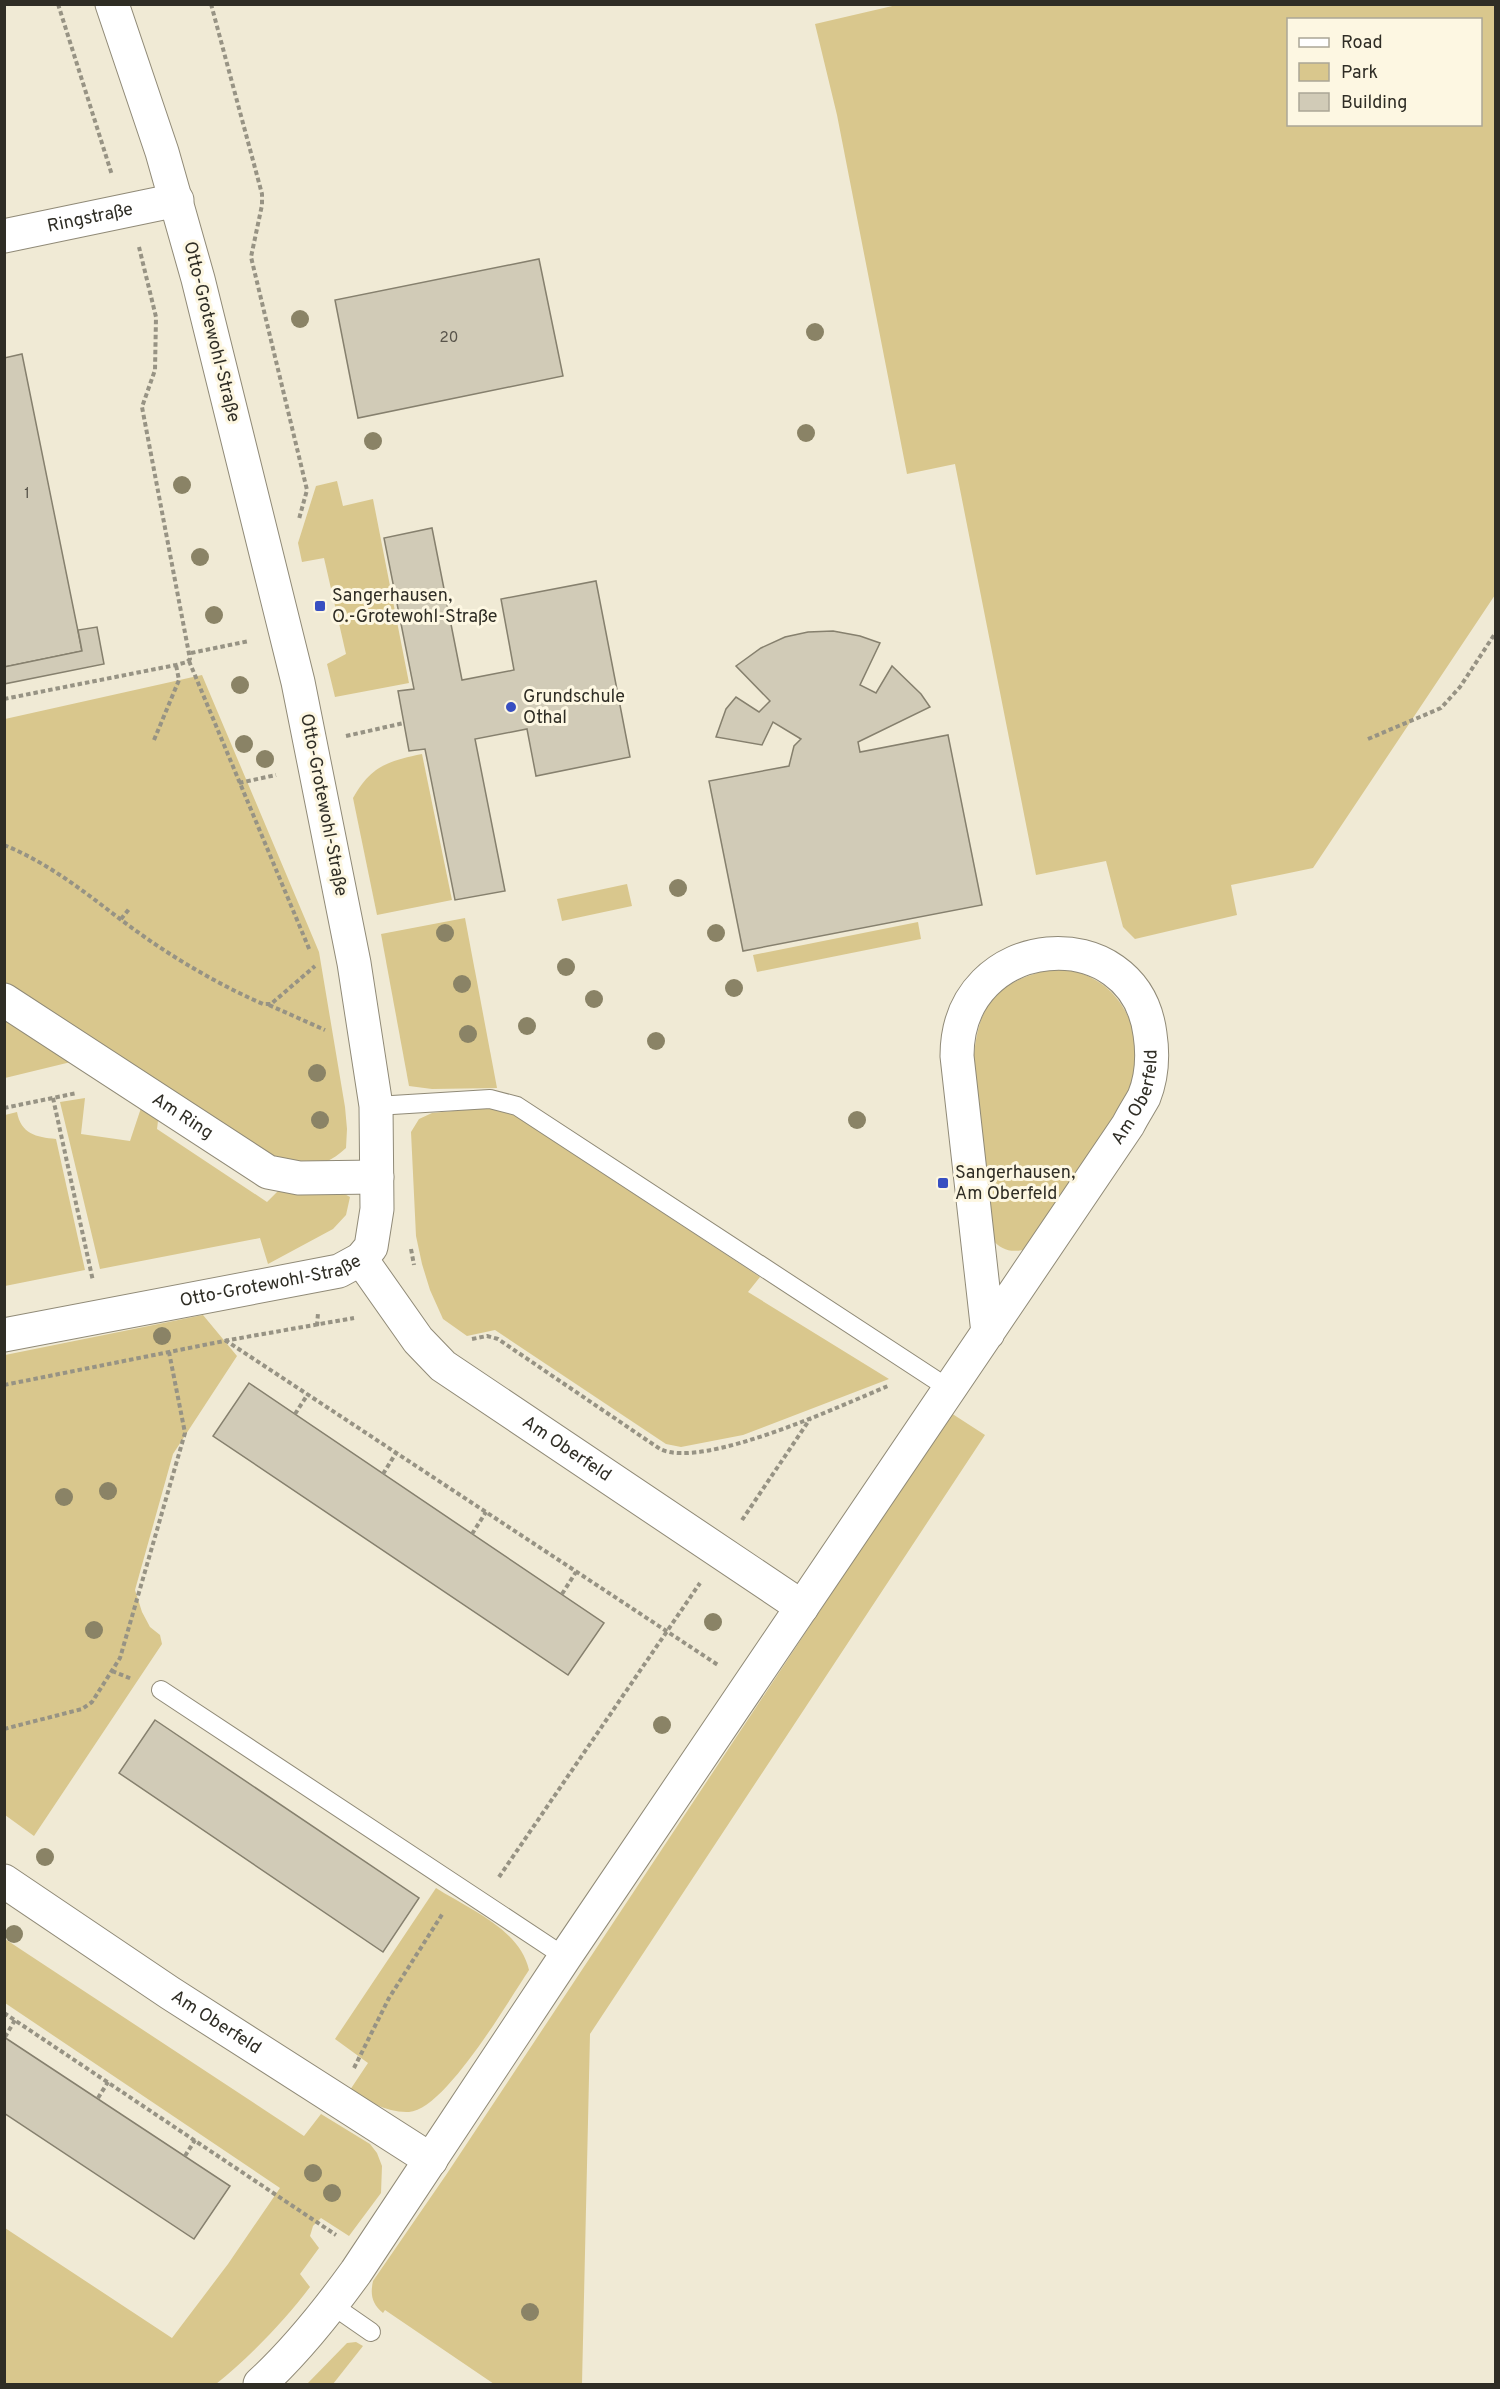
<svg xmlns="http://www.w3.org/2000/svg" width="1500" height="2389" viewBox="0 0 1500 2389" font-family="Overpass,sans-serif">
<rect width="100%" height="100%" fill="#f0ead5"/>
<g fill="#d9c78d" fill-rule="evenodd">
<path d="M901,4L1495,5V595L1313,868L1231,885L1237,915L1135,939L1123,927L1106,861L1036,875L955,464L907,474L837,115L815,24ZM1288,20H1480V124H1288Z"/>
<path d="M337,481L343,506L373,499L409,683L335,697L327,664L346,654L324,558L302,562L298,543L316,486Z"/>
<path d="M202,675L319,952L345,1107L347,1129L346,1148C321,1171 310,1164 278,1162L5,988V719Z"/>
<path d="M422,754L452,900L377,915L353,798C371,766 388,761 422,754Z"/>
<path d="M627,884L632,906L562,921L557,899Z"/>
<path d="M465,918L497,1088L432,1089L409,1086L381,934Z"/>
<path d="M918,922L921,939L757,972L753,955Z"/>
<path d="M1055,968C1081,970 1106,981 1121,1004C1135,1025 1140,1049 1134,1074C1132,1084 1126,1094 1122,1103C1097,1155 1059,1202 1027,1249C1012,1253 1002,1251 992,1239L973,1065C978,1002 994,983 1055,968Z"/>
<path d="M5,1021L75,1061L5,1078Z"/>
<path d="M85,1098L81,1134L130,1141L142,1105L159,1113L157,1129L267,1202L278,1191L337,1190L350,1197L346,1215L333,1229L268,1264L260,1238L100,1269L60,1102Z"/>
<path d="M474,1109H494L516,1116L760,1277L748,1292L889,1379L743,1435L681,1447L666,1444L495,1330L467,1336L443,1319L430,1290L422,1264L416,1236L411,1132L419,1119L432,1113Z"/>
<path d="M17,1112C21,1134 36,1137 56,1139L85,1270L5,1286V1115Z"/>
<path d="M203,1315L237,1356L173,1454L135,1590L142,1612L150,1627L160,1635L162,1644L34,1836L5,1815V1355Z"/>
<path d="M951,1413L985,1435L590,2034L582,2384H494L385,2310L383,2313C372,2304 370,2295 373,2281L446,2175Z"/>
<path d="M436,1888C469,1909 520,1929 529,1970C509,2000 445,2110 409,2112C387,2113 367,2101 350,2090L368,2063L335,2039Z"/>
<path d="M5,1939L304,2136L321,2114L370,2144L377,2153L382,2166L381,2193L349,2236L321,2218L313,2226L310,2236L319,2248L300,2274L310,2287C285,2320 248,2359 216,2384H5V2228L172,2338L228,2264L280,2188L5,2003Z"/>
<path d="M356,2342L363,2346L333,2384H307L347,2343Z"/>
</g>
<g fill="#d1cbb7" stroke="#86806e" stroke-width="1.5">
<path d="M539,259L563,376L358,418L335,300Z"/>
<path d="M22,354L82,651L4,667V358Z"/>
<path d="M432,528L462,680L514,670L501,599L596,581L630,757L536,776L527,729L475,739L505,891L455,900L425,749L409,751L398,691L414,689L384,538Z"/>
<path d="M97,627L104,664L4,684V667L82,651L78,630Z"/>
<path d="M833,631L860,636L880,643L860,685L876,693L892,666L921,694L930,707L858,742L860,752L948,735L982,905L743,951L709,781L789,766L794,746L801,739L773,722L762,745L716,737L726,709L736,697L759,712L770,701L736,666L761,648L785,637L808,632Z"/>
<path d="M249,1383L604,1623L568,1675L213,1436Z"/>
<path d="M155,1720L419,1898L383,1952L119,1773Z"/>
<path d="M4,2037L230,2186L194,2239L4,2113Z"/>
</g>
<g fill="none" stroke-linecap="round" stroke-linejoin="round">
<g stroke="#908a77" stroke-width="20">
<g id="service">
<path d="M376,1106L490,1099L517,1106L951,1390"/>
<path d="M161,1690L565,1957"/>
<path d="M332,2305L371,2332"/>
</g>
</g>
<g stroke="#908a77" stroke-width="35">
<g id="minor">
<path id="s1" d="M4,236L177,200"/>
<path id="s2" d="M4,1000L268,1172L299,1178L377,1177"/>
<path id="s3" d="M361,1259L418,1340L443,1366L802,1607"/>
<path id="s4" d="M4,1335L339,1271L361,1259L371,1247L377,1209L376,1106L354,963L298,682L198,279L162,152L112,4"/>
<path id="s5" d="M4,1881L170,1993L431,2160"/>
<path id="s6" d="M260,2384C296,2351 327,2312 356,2272L565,1957L1128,1125C1133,1115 1139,1106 1144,1097C1152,1077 1153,1054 1150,1034C1135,917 957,930 957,1056L988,1333"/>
</g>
</g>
<g stroke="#979384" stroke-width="4" stroke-dasharray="4.5 3" stroke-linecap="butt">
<path d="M58,4L112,175"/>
<path d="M211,4L262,194V205L251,257L307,490L299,519"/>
<path d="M191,653L249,641"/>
<path d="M189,661L310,951"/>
<path d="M4,699L176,665L187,662L190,659L142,407L155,370L156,317L139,247"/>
<path d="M346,736L404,723"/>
<path d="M1368,739L1441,708L1460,687L1496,632"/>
<path d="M154,740L179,680L176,665"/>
<path d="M239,783L276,775"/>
<path d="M4,845C51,864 88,895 128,925C170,956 215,983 263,1004H271L315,966"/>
<path d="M121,919L129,909"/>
<path d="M269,1005L325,1030"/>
<path d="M53,1098L93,1281"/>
<path d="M4,1108L77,1093"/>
<path d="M411,1249L414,1265"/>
<path d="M317,1326L318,1313"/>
<path d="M472,1339L487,1336L498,1339L660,1449C703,1470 842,1405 888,1386"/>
<path d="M225,1340L718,1665"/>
<path d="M4,1385L229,1340L354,1318"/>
<path d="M295,1414L308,1394"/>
<path d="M383,1474L396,1453"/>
<path d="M742,1520L810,1419"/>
<path d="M472,1534L486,1512"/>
<path d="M562,1594L576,1572"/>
<path d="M112,1671L132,1679"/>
<path d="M4,1729L82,1709L92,1702L120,1658L185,1433L169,1352"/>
<path d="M499,1877L700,1583"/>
<path d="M4,2013L336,2235"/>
<path d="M5,2037L15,2020"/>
<path d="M354,2068L389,1998L443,1913"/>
<path d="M98,2098L108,2082"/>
<path d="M185,2156L195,2140"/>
</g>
<use href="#service" stroke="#fff" stroke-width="18"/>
<use href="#minor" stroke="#fff" stroke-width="33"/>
</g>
<g fill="#8a8366">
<circle cx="300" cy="319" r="9"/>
<circle cx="815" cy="332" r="9"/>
<circle cx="806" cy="433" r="9"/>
<circle cx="373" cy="441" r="9"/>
<circle cx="182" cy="485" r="9"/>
<circle cx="200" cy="557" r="9"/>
<circle cx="214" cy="615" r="9"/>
<circle cx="240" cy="685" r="9"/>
<circle cx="244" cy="744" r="9"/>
<circle cx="265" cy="759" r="9"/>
<circle cx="678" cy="888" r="9"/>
<circle cx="445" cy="933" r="9"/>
<circle cx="716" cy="933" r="9"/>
<circle cx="566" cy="967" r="9"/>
<circle cx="462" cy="984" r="9"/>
<circle cx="734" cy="988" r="9"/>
<circle cx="594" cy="999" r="9"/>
<circle cx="527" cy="1026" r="9"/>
<circle cx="468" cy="1034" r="9"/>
<circle cx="656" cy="1041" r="9"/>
<circle cx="317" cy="1073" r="9"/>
<circle cx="320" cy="1120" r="9"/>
<circle cx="857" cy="1120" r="9"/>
<circle cx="162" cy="1336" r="9"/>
<circle cx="108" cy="1491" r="9"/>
<circle cx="64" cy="1497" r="9"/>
<circle cx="713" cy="1622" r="9"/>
<circle cx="94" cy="1630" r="9"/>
<circle cx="662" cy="1725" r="9"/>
<circle cx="45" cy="1857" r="9"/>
<circle cx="14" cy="1934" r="9"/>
<circle cx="313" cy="2173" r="9"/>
<circle cx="332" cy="2193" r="9"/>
<circle cx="530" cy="2312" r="9"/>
</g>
<g fill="#384fc1" stroke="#fdf7e2" stroke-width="2">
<rect x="314" y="600" width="12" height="12" rx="3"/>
<circle cx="511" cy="707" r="6"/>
<rect x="937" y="1177" width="12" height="12" rx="3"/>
</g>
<g text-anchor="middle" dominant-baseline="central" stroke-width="6" stroke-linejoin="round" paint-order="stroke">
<g font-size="15" fill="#58544a">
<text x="449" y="338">20</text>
<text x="27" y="494">1</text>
</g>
<g font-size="18" fill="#2f2d25" stroke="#fdf7e2">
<text stroke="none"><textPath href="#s1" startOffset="88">Ringstraße</textPath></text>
<text transform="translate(211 332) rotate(76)">Otto-Grotewohl-Straße</text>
<text transform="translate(323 805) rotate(79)">Otto-Grotewohl-Straße</text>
<text stroke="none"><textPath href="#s6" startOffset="1560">Am Oberfeld</textPath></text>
<text stroke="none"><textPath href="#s2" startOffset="213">Am Ring</textPath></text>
<text stroke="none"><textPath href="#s4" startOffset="272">Otto-Grotewohl-Straße</textPath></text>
<text stroke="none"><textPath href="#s3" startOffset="284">Am Oberfeld</textPath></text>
<text stroke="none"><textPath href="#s5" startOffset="255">Am Oberfeld</textPath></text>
</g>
<g font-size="18" fill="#2f2d25" stroke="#fdf7e2" text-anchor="start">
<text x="332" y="596">Sangerhausen,<tspan x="332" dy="21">O.-Grotewohl-Straße</tspan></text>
<text x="523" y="697">Grundschule<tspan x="523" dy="21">Othal</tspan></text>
<text x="955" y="1173">Sangerhausen,<tspan x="955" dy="21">Am Oberfeld</tspan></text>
</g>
</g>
<rect width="1500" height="2389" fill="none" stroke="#2f2d25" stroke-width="12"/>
<rect x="1287" y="18" width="195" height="108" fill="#fdf7e2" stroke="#aba696" stroke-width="1.5"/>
<rect x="1299" y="38" width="30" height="9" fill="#ffffff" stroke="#aba696" stroke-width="1.5"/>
<text x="1341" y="48" font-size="18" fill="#2f2d25">Road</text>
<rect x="1299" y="63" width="30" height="18" fill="#d9c78d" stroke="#aba696" stroke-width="1.5"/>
<text x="1341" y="78" font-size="18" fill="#2f2d25">Park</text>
<rect x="1299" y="93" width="30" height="18" fill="#d1cbb7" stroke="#aba696" stroke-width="1.5"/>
<text x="1341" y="108" font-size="18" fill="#2f2d25">Building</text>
</svg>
